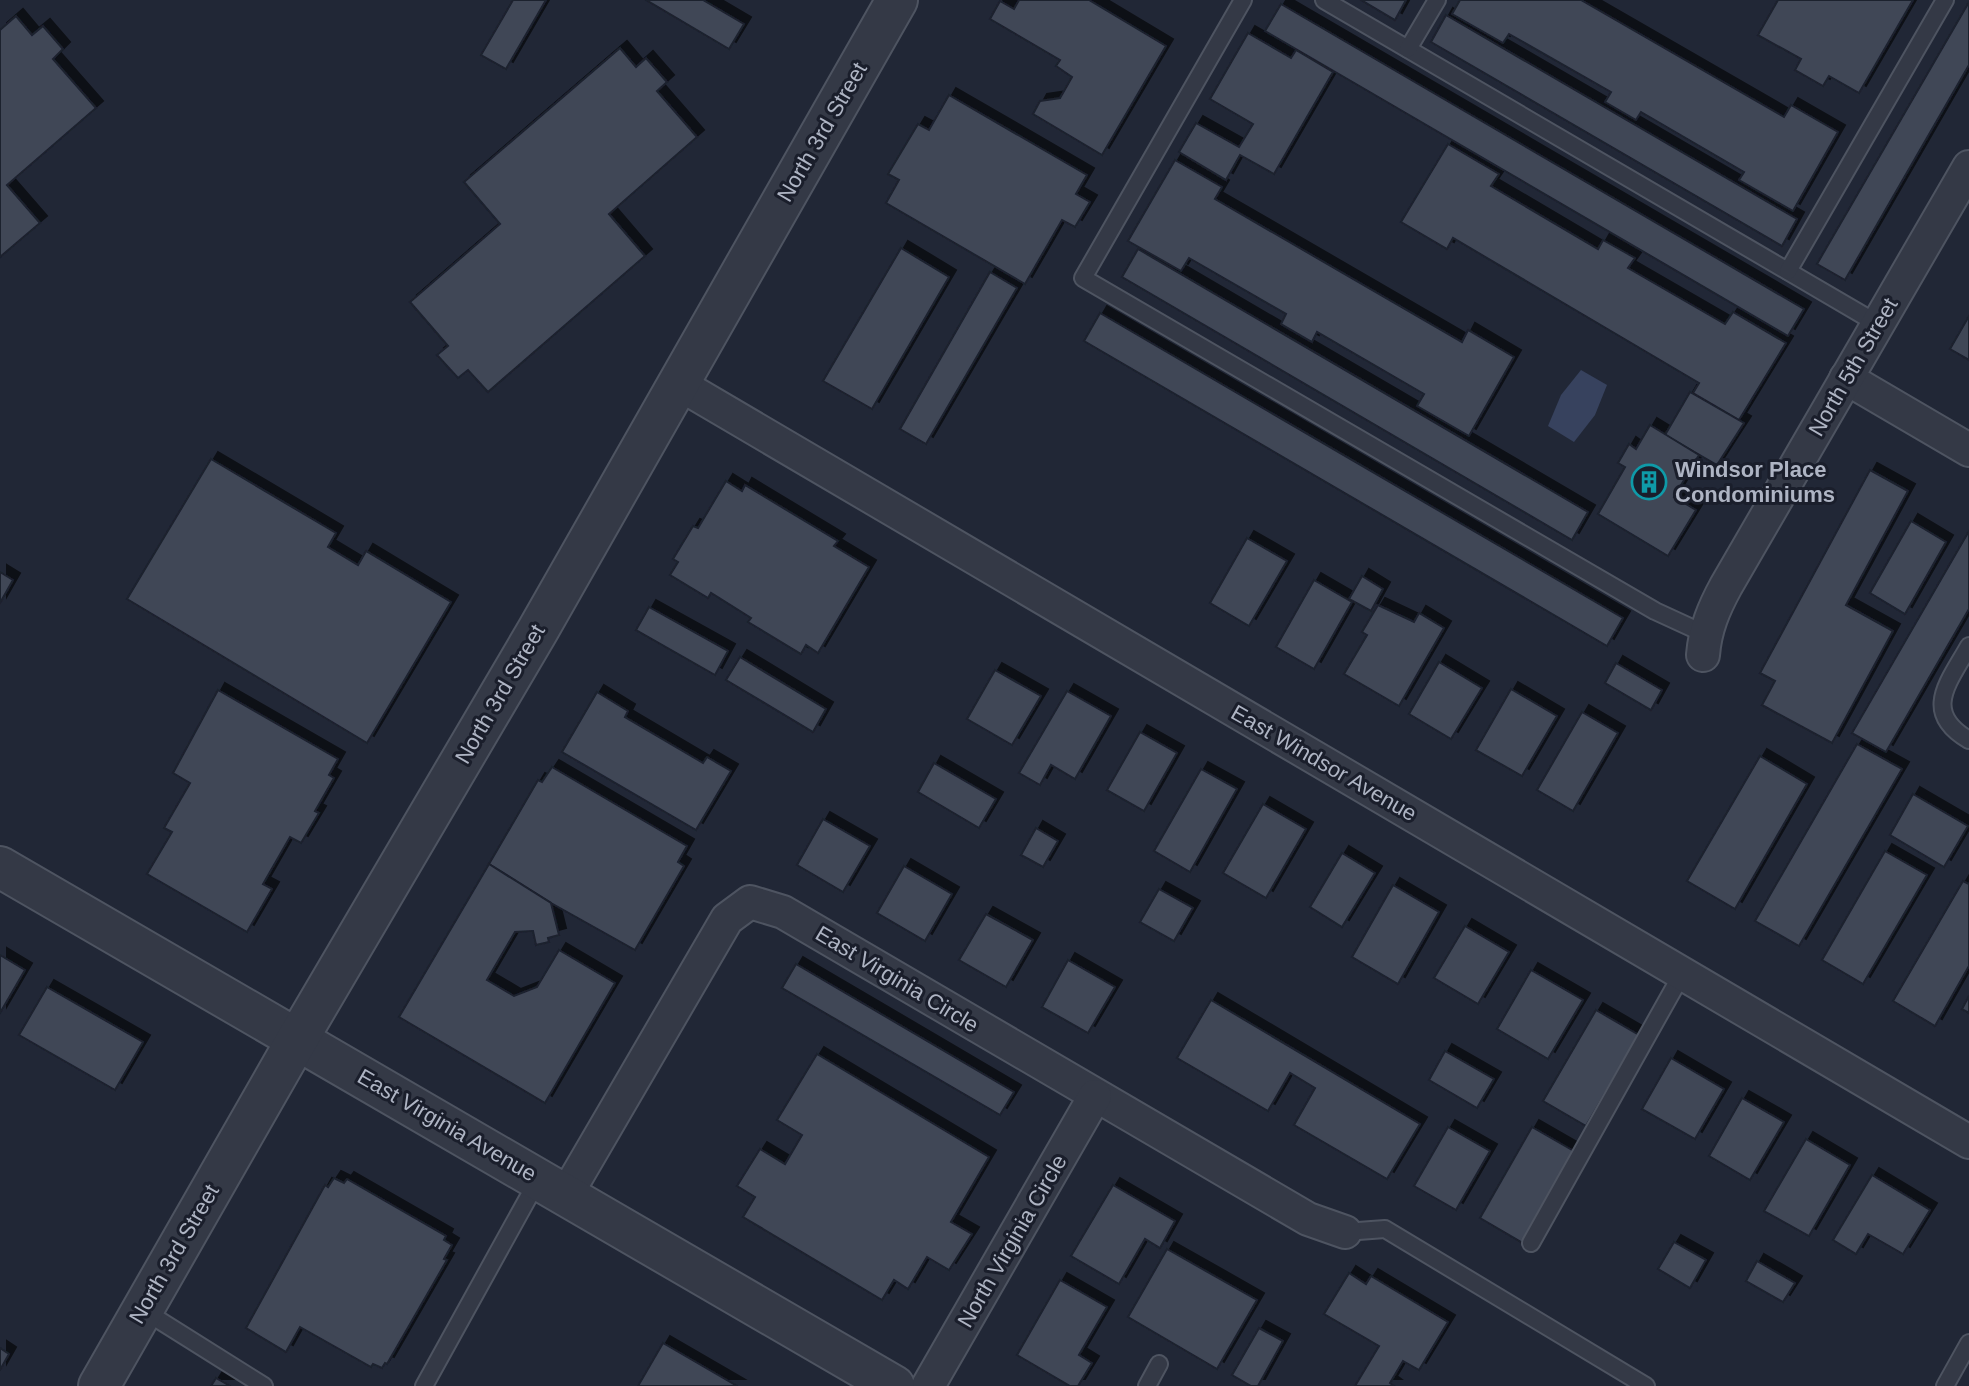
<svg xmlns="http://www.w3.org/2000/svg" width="1969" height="1386" viewBox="0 0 1969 1386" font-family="Arial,sans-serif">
<defs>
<filter id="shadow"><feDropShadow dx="7" dy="-7" stdDeviation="0" flood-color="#0009"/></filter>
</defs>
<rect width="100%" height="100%" fill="#212736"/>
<path fill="#37425e" d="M1581,370L1607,385L1595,415L1574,442L1548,426L1561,395Z"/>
<g fill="#3f4657" stroke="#1c202d" stroke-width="2" filter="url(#shadow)">
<path d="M513,0H546L506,69L481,55Z"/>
<path d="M646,0H703L744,24L729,49Z"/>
<path d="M1019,0H1089L1166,46L1102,155L1033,114L1040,101L1060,98L1072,77L1056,66L1060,60L990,19L1000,1L1014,9Z"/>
<path d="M1361,0H1406L1395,20Z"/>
<path d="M1460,0H1581L1784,117L1791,105L1838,132L1793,211L1739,180L1744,172L1641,112L1636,120L1605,102L1611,92L1509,34L1503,43L1452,14Z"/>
<path d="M1778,0H1913L1859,93L1829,76L1823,86L1795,70L1801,59L1758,35Z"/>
<path d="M1969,2V65L1845,280L1817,264Z"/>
<path d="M1281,4L1804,309L1788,336L1265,31Z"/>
<path d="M1446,15L1797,219L1782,246L1431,42Z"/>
<path d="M16,16L32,35L43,26L63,49L53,59L96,108L7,185L40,223L0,257V30Z"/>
<path d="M1248,33L1291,58L1296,50L1333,72L1274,174L1240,155L1226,180L1179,152L1196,123L1239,147L1253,124L1210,99Z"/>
<path d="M620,48L636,67L646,58L667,82L657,91L697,137L609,214L645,256L488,392L468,370L458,378L437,355L448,346L410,302L500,224L464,182Z"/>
<path d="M949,95L1087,175L1076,194L1090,202L1075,227L1062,220L1025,284L886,203L899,180L888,174L918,124L929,130Z"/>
<path d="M1448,144L1499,174L1491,186L1598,249L1603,240L1635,258L1628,268L1725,324L1733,312L1786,343L1739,420L1693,393L1699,383L1453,238L1447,249L1401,222Z"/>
<path d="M1175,160L1222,187L1215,199L1462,342L1468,330L1514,357L1469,436L1417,406L1424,394L1317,332L1312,342L1281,324L1286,314L1189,258L1181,271L1128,241Z"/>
<path d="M901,248L949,277L872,409L823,381Z"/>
<path d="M1138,249L1588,512L1572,540L1122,277Z"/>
<path d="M990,272L1017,288L926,444L900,429Z"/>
<path d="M1100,313L1623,618L1607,646L1084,341Z"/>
<path d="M1969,316V360L1950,349Z"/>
<path d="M1690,392L1744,423L1717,465L1665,435Z"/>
<path d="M1650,425L1699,455L1674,497L1696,510L1668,556L1598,514L1625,467L1618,463L1629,444L1636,449Z"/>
<path d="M211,459L336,533L328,547L358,565L366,551L451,602L367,743L127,599Z"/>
<path d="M1870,470L1908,491L1846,605L1893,631L1832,743L1762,705L1775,681L1760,673Z"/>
<path d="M726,481L742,491L745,485L838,541L834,546L869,567L818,653L806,645L801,654L748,622L751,618L711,593L708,598L670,575L678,562L673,559L693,526L698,528Z"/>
<path d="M1911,521L1946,542L1905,614L1870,593Z"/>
<path d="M1969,531V609L1886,752L1852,733Z"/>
<path d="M1247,538L1287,561L1249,626L1210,603Z"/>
<path d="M0,572L13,580L0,603Z"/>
<path d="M1362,576L1383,589L1371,611L1349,599Z"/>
<path d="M1314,580L1352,602L1314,669L1276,647Z"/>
<path d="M1378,605L1414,622L1419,613L1444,628L1399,706L1344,674L1367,635L1362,632Z"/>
<path d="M649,607L728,651L715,675L636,630Z"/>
<path d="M740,657L826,709L813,732L726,680Z"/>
<path d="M1439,662L1482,688L1451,739L1409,714Z"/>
<path d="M1616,663L1662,690L1651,710L1605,683Z"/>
<path d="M995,670L1041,696L1012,745L967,719Z"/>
<path d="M1511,689L1557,716L1522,776L1476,750Z"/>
<path d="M218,690L338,759L329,775L334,778L315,811L319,813L301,843L290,837L263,884L272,889L247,932L147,874L172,832L164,828L190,783L173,773Z"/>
<path d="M1067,691L1111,716L1075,779L1051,765L1040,785L1019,773Z"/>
<path d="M597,692L628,711L625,717L703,763L707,757L731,771L696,830L562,752Z"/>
<path d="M1582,712L1618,733L1573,811L1537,790Z"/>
<path d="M1140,732L1177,753L1144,811L1107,790Z"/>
<path d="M1857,744L1902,769L1799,946L1755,921Z"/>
<path d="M1760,756L1807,784L1735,909L1687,881Z"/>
<path d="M934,763L996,799L979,828L918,792Z"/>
<path d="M552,767L687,846L678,862L684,866L635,950L551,903L489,864L538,780L542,782Z"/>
<path d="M1201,769L1237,789L1190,872L1154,851Z"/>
<path d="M1913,794L1968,826L1944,867L1890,835Z"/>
<path d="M1263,804L1306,829L1266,898L1223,873Z"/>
<path d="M823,819L870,846L843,892L797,865Z"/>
<path d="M1036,828L1058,841L1043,867L1021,855Z"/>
<path d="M1885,851L1927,875L1863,984L1822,960Z"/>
<path d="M1342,853L1375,873L1342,927L1310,907Z"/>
<path d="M489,864L551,903L559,935L548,938L549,942L536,945L533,931L515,932L487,980L514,996L537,987L559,950L615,983L545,1103L399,1017Z"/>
<path d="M904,866L952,894L925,941L877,913Z"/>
<path d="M1963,881L1969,884V966L1935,1026L1893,1001Z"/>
<path d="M1393,885L1439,912L1398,984L1352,957Z"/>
<path d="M1159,889L1193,908L1174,941L1140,922Z"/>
<path d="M986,914L1033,940L1006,987L959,960Z"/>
<path d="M1465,926L1509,952L1478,1004L1434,978Z"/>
<path d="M0,955L25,970L0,1013Z"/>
<path d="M1068,960L1115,987L1088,1033L1042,1007Z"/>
<path d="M796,964L1014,1092L1000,1115L782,988Z"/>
<path d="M1531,970L1583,1000L1548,1059L1497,1029Z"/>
<path d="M47,987L143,1042L115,1090L19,1035Z"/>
<path d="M1969,996V1013L1962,1009Z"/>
<path d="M1211,1000L1420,1124L1387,1179L1294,1125L1315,1088L1290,1073L1268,1111L1177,1058Z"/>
<path d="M1596,1010L1639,1035L1586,1126L1543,1101Z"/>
<path d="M1445,1051L1494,1079L1477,1108L1429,1080Z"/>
<path d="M817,1054L989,1157L951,1222L972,1234L949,1270L927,1257L908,1289L894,1280L882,1300L743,1217L755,1197L737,1186L760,1149L785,1164L802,1135L777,1120Z"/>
<path d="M1671,1058L1724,1089L1695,1139L1642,1109Z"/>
<path d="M1742,1098L1784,1122L1750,1180L1709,1156Z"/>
<path d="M1448,1127L1490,1151L1456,1210L1414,1186Z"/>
<path d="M1532,1127L1579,1154L1526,1245L1480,1218Z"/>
<path d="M1806,1139L1850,1165L1809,1236L1764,1211Z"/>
<path d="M1872,1175L1930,1210L1903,1254L1868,1234L1856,1254L1833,1240Z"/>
<path d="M334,1178L344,1183L347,1179L446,1236L444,1240L452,1245L444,1259L447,1260L387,1364L385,1363L382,1368L373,1364L371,1367L300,1327L286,1352L246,1328L325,1185L328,1187Z"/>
<path d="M1113,1185L1175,1221L1160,1248L1145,1239L1119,1284L1071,1256Z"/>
<path d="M1674,1242L1706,1260L1690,1288L1658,1269Z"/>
<path d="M1167,1249L1257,1300L1217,1369L1128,1317Z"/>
<path d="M1757,1261L1795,1283L1783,1302L1746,1281Z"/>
<path d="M1349,1273L1366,1284L1371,1276L1448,1322L1419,1370L1403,1361L1390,1383L1394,1386H1355L1379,1346L1324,1314Z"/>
<path d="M1060,1280L1107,1307L1079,1355L1092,1363L1078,1386H1070L1017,1355Z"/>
<path d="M1259,1328L1283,1341L1258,1386H1251L1232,1375Z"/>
<path d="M663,1343L737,1386H638Z"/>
<path d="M0,1348L9,1354L0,1370Z"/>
<path d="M216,1378L230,1386H211Z"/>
</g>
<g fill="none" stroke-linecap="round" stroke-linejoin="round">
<g stroke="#4e5461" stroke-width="20">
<g id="service">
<path d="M1243,0L1083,278L1655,611L1705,634"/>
<path d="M1324,0L1878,324"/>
<path d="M1408,49L1437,0"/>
<path d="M1788,271L1945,0"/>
<path d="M1969,646C1949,682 1921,712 1969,740"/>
<path d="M1345,1232L1385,1229L1646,1386"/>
<path d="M1531,1243L1682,974"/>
<path d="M143,1310L264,1386"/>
<path d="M424,1386L538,1180"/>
<path d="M1147,1386L1159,1364"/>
<path d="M1945,1386L1969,1343"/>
</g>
</g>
<g stroke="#4e5461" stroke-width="36">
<g id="minor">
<path d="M1846,378L1969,450"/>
<path d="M679,384L1969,1142"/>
<path d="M1703,655C1705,629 1714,608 1726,586L1969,167"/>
<path d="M566,1195L727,919L750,902L783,912L1308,1219L1345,1232"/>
<path d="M928,1386L1095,1096"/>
</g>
</g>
<g stroke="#4e5461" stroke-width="44">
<g id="tertiary">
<path d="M0,867L894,1386"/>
<path d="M99,1386L298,1038L538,630L897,0"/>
</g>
</g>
<use href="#service" stroke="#343946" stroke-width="16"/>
<use href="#minor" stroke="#343946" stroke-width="32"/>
<use href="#tertiary" stroke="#343946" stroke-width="40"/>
</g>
<defs>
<g id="building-ring" transform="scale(1.8)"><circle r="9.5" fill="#1a1e2b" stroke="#0f9aa8" stroke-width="1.5"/><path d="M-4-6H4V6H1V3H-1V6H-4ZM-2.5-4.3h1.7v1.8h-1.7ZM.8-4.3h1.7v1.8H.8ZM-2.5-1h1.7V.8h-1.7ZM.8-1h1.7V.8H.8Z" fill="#0f9aa8"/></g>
</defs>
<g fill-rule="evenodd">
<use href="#building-ring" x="1649" y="482"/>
</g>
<g text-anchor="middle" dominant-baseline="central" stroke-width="6" stroke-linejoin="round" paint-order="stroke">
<g font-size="22" fill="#aeb4c3" stroke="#1a1e2b">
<text transform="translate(822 132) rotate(-60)">North 3rd Street</text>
<text transform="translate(1853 367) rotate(-60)">North 5th Street</text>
<text transform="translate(500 694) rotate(-60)">North 3rd Street</text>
<text transform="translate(1324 763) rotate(30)">East Windsor Avenue</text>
<text transform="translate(897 979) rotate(31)">East Virginia Circle</text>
<text transform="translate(447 1125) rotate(30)">East Virginia Avenue</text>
<text transform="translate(1012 1241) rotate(-60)">North Virginia Circle</text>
<text transform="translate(174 1254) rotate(-60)">North 3rd Street</text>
</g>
<g font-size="22" font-weight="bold" fill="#aeb4c3" stroke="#1a1e2b" text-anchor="start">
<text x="1675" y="469">Windsor Place<tspan x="1675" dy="25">Condominiums</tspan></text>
</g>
</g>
</svg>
